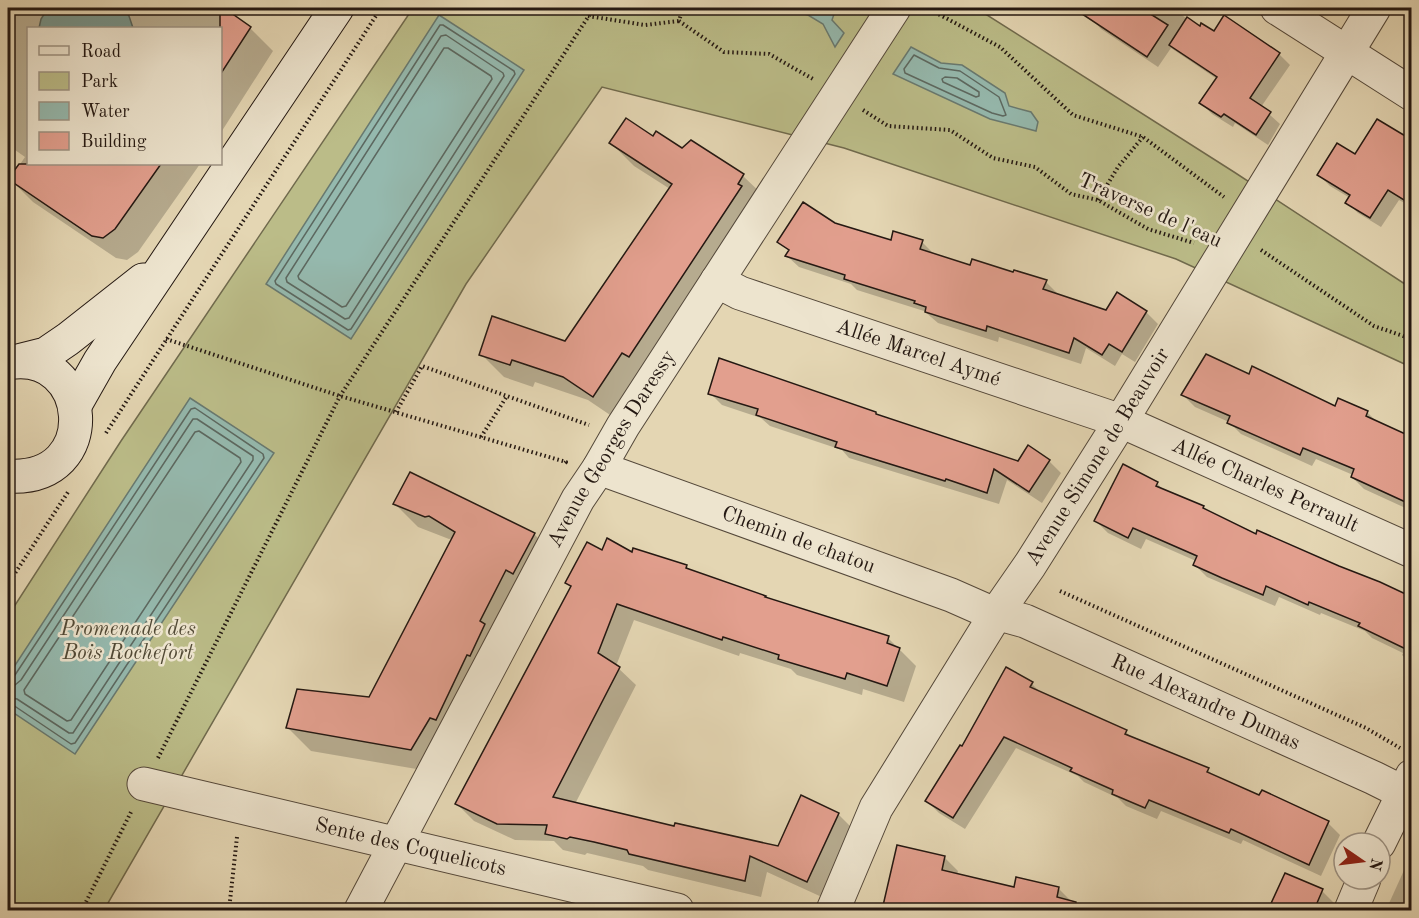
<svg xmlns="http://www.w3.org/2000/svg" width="1419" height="918" viewBox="0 0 1419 918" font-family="'Old Standard TT',serif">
<rect width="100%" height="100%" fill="#e4d6b3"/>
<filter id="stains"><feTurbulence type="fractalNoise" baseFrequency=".00333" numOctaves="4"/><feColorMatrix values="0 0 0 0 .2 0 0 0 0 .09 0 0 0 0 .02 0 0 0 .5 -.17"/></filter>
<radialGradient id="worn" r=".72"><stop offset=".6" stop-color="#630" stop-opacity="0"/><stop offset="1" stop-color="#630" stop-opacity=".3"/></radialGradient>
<path fill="#bbbc88" stroke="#706a4d" stroke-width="1.5" d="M413,8H976L1234,172L1411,288V367L1176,259L844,148L602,87L466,284L104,910H8V616L121,441Z"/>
<g fill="#95b9ae" stroke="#687970" stroke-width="1.5">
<path d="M48,8H124L129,16L133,28H39L41,19Z"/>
<path d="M780,8H836L832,20L844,33L835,47L823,24L808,15Z"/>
<path d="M439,15L524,70L351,339L266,284Z"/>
<path d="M911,47L941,63L962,65L1005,93L1009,106L1031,112L1038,122L1036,131L990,119L893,74Z"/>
<path d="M190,398L274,453L75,754L8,709V676Z"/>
</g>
<g fill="#0003">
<path d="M8,8H221L250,28L273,51L220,134V28H28V164H200L138,252L127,260L116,258L33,202L10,179L25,157L8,145Z"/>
<path d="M1098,8H1172L1200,28L1279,54L1290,65L1261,107L1280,124L1268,145L1235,123L1233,127L1212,114L1201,103L1217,79L1171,48L1158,67L1101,29L1091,18Z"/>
<path d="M653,138L743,176L766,198L616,419L588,400L535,382L533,387L504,377L481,354L565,342L670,189L634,166L611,143Z"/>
<path d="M1356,156L1412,168V207L1399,200L1381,227L1358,213L1347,202L1350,198L1330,186L1319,175Z"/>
<path d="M834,224L892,242H922L934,254L971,267L1046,282L1058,294L1057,295L1107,311L1146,312L1158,324L1135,362L1122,354L1115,366L1086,348L1081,364L999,337L998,342L938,323L924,311L857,290L851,284L799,267L787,256L790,252L779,241Z"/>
<path d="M1250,376L1335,408L1367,412L1380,425L1412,439V511L1364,489L1352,477L1353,475L1316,459L1312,466L1241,434L1229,422L1195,407L1183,395Z"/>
<path d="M710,393L876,413L879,417L1019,463L1049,461L1061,473L1042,503L1007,480L999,504L849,458L842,450L770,426L761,418L722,405Z"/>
<path d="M1157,483L1164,491L1203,508L1208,513L1256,536L1412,599V665L1402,655L1403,653L1372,638L1365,631L1321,613L1320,615L1279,597L1275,606L1207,577L1195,565L1196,561L1146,539L1141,549L1108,533L1096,521Z"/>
<path d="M395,504L534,534L557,557L434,772L311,751L288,728L369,699L454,538L449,539L418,527Z"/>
<path d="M602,552L633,554L686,566L692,572L765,597L768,600L888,638L916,666L904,702L863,689L862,695L797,675L791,669L740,653L739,656L634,620L616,666L636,685L575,804L675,828L778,848L838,814L855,831L824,898L767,872L761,897L648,870L643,866L587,853L585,855L563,850L554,841L515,840L474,821L457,804L572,588L567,583Z"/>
<path d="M1032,684L1042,694L1126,732L1134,740L1208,770L1215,777L1260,797L1328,823L1340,835L1321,876L1243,840L1241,844L1161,811L1157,819L1126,806L1118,798L1084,782L1078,776L1016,748L965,829L939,813L927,801L962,748Z"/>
<path d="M898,847L944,857L958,871L957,875L1015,889L1017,879L1059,889L1073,903L1071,910H884Z"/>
<path d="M1412,856V910H1386L1410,857Z"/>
<path d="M1286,875L1322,891L1336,905L1334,910H1270Z"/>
</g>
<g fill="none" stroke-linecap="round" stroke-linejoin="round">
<g stroke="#5c6860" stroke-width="1.5">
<path d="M440,25H443L514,71L515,74L351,329L348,330L276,284L275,281Z"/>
<path d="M446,35L503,73L504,76L349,318L345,319L287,282L286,278L441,36Z"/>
<path d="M444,48H448L491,76L492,79L346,306L342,307L299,279L298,276Z"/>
<path d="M914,55L939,68L960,71L999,97L1006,115L1003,116L992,113L905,73L904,69Z"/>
<path d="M945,77L957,78L979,92V96L976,97L943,82L942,79Z"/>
<path d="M199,431L240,458L241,462L71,720L67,721L25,694L24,690L195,432Z"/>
<path d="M8,679L15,675L191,409L195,408L263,454L264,458L75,743L71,744L13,705L8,704"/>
<path d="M8,686L15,685L21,680L193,419H197L253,456V460L73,733H69L17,699L8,697"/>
</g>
</g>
<g fill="#e29f8e" stroke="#241812" stroke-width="1.5">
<path d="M220,8H224L251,27L220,75Z"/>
<path d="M1073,8H1141L1168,25L1147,57Z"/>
<path d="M1224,15L1280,53L1250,98L1271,112L1256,135L1224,114L1221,117L1199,103L1217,77L1169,45L1187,17L1200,26L1201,23L1214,31Z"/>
<path d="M626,118L653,136L656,131L682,148L691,140L744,174L738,184L742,186L629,357L622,353L593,397L563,377L512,360L510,365L479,355L492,316L565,341L672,184L609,143Z"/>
<path d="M1377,119L1412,140V205L1388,190L1370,218L1345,203L1350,195L1317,175L1337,143L1355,154Z"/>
<path d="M19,164H161L115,229L103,238L92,236L8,179Z"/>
<path d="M803,202L835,223L891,240L893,231L923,240L920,249L970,265L972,259L1013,272L1014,270L1047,280L1043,289L1106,310L1117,292L1147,311L1122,352L1109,344L1102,355L1074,338L1069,353L987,326L986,331L925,312L926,307L914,303L915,301L844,279L845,275L785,256L789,250L777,242Z"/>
<path d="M1206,354L1249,374L1252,366L1335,406L1338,398L1368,411L1366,416L1412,437V505L1351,477L1354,469L1303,448L1300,455L1227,423L1230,416L1181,395Z"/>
<path d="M719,358L876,412V414L1018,461L1028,445L1050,460L1029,492L994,469L987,493L946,479L945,481L835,447L837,442L756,415L758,409L708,394Z"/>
<path d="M1123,464L1158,482L1156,486L1204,506L1203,508L1256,534L1257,530L1339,566L1380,582L1412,597V652L1358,626L1360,623L1309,602L1308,605L1266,586L1263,595L1222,578L1193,565L1197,556L1133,528L1128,538L1094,521Z"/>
<path d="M410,472L535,533L513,574L506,570L480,621L485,624L470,656L467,655L436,720L430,718L411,750L286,728L297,689L369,697L455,532L429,516L425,517L393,504Z"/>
<path d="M607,538L632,552L633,548L687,565L686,568L766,596L765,597L889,636L887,643L900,648L887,686L847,673L845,679L778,659L779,655L723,637L722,640L617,604L598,653L620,667L553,797L674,826L675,823L778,846L801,795L839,813L807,882L750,856L745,881L629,854L627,850L594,842L570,837L567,839L545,834L547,825L497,824L455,804L571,586L565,583L587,542L602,550Z"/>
<path d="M1006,667L1033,682L1030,687L1127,730L1125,734L1209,768L1207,772L1259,795L1262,790L1329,821L1309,865L1231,829L1229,833L1149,800L1145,808L1112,794L1113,790L1070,771L1072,768L1004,737L953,818L925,801L960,745L962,746Z"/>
<path d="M897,845L945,856L942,870L1014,887L1016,877L1059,887L1057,897L1076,902L1075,910H882Z"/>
<path d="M1285,873L1323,889L1314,910H1268Z"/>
</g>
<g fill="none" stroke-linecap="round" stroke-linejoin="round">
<g stroke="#54483a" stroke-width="35">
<g id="street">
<path d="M1277,8L1412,94"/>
<path id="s1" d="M717,281L740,293L1121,421L1412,551"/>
<path id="s2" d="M599,468L951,595L985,610L1025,621L1374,778L1412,797"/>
<path id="s3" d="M144,784L677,910"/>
<path d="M1379,843L1412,776"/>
<path id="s4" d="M361,910L578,499L599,468L623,426L894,8"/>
<path id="s5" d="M833,910L876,808L996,614L1030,565L1121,421L1374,8"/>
<path d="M1351,910L1364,879"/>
</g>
</g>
<g stroke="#241812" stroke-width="35">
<g id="secondary">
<path d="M18,361L46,354L68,339L143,280"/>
<path d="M8,363C91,348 105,482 8,476"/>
<path d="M75,405L100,361L337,8"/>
</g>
</g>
<g stroke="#241812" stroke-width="4" stroke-dasharray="1.5 3" stroke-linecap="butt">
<path d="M683,8L679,21L724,52L769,54L813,79"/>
<path d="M927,8L1000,47L1073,115L1143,137L1224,197"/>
<path d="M588,16L645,25L679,21"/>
<path d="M863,110L888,126L950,130L993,158L1035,167L1071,194L1098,200L1148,229L1194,243"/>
<path d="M1098,200L1118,167L1143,137"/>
<path d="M1261,250L1374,326L1412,339"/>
<path d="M166,339L340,396L566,462L565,463"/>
<path d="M396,412L422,366L589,425"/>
<path d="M106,433L381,8"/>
<path d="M481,437L507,396"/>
<path d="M8,584L68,492"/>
<path d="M1060,591L1366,728L1400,748"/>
<path d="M158,758L340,396L594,8"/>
<path d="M82,910L132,810"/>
<path d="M229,910L237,837"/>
</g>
<use href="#street" stroke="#ede4ce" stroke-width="33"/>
<use href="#secondary" stroke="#ede4ce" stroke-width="33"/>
</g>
<g text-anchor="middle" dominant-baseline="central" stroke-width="5" stroke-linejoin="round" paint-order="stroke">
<g font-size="21" fill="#241812" stroke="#ede4ce">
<text transform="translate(1150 211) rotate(24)">Traverse de l'eau</text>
<text stroke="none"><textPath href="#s1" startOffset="214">Allée Marcel Aymé</textPath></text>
<text stroke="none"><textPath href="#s4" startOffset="525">Avenue Georges Daressy</textPath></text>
<text stroke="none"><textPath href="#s5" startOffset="526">Avenue Simone de Beauvoir</textPath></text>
<text stroke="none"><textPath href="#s1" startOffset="586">Allée Charles Perrault</textPath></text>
<text stroke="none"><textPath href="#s2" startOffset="212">Chemin de chatou</textPath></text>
<text stroke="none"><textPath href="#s2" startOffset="651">Rue Alexandre Dumas</textPath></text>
<text stroke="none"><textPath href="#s3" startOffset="274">Sente des Coquelicots</textPath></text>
</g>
<g font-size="21" font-style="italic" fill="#514935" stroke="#ede4ce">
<text x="128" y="629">Promenade des<tspan x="128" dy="24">Bois Rochefort</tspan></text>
</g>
</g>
<rect width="1419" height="918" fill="none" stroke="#e4d6b3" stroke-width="30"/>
<rect x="9" y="9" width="1401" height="900" fill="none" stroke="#241812" stroke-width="3"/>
<rect x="15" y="15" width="1389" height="888" fill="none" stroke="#241812" stroke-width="1.5"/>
<rect x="27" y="27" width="195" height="138" fill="#ede4ce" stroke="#9d9283" stroke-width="1.5"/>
<rect x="39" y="46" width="30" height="9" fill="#ede4ce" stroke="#9d9283" stroke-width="1.5"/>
<text x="81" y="57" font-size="18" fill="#241812">Road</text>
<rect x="39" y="72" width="30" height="18" fill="#bbbc88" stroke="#9d9283" stroke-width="1.5"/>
<text x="81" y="87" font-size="18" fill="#241812">Park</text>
<rect x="39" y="102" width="30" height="18" fill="#95b9ae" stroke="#9d9283" stroke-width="1.5"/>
<text x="81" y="117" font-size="18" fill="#241812">Water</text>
<rect x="39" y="132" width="30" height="18" fill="#e29f8e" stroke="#9d9283" stroke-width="1.5"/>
<text x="81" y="147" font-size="18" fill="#241812">Building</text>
<g transform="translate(1362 861) rotate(104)"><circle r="28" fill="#ede4ce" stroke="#9d9283" stroke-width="1.5"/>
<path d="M0-4.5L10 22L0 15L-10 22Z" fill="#8f2418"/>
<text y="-9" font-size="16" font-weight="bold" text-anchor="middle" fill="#241812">N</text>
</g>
<rect width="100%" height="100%" filter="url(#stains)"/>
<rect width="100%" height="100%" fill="url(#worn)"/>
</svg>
